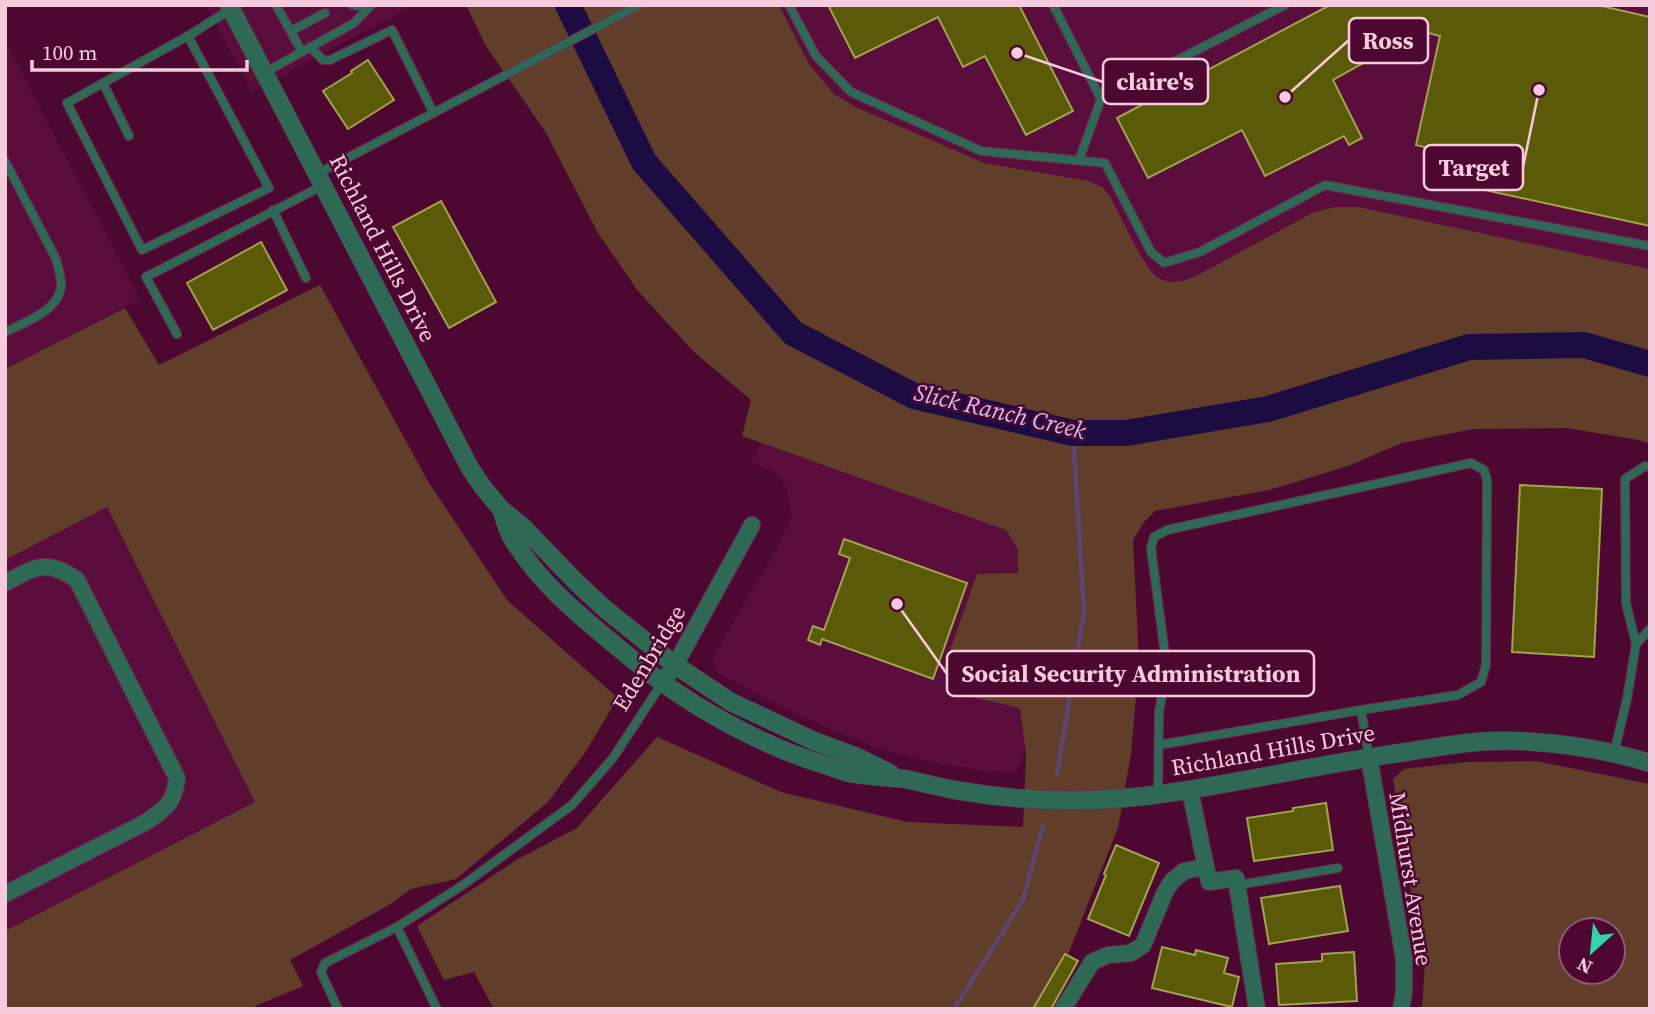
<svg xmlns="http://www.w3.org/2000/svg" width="1655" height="1014" viewBox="0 0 1655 1014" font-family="'Source Serif 4',serif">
<rect width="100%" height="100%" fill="#4d0831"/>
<g fill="#5b0e3c">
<path d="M206,5H413L252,92Z"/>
<path d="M714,5H1650V274L1166,288L826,103Z"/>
<path d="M5,41L140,299L5,369Z"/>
<path d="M770,426L1020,516L1030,737L1016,774L944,765L879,749L796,714L719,674L712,659L777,548L792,517L787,489L775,472L751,463Z"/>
<path d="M107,507L255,802L5,931V560Z"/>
</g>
<g fill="#603e2a" fill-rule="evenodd">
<path d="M466,5H673L674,6L779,5L809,64L834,94L855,107L984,163L1088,181L1102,187L1110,196C1119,213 1144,268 1157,277C1170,286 1185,281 1198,275L1314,212L1335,207H1358L1650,269V444L1639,440L1567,428L1473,429L1402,443L1348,466L1269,490L1155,511L1144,522L1133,540L1139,663L1131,754L1118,828L1069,952L1032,1009H494L474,972L444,980L417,926L518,859L577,828L657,737L781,792L907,822L1023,827L1026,754L1020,708L945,691L951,675L943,670L977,574L1018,573V549L1006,530L742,436L751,400L693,351L638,291L598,233L545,131L486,46Z"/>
<path d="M320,285L429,483L507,600L618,698L584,754L548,802L456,879L411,889L389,905L290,960L303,986L255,1006L256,1009H5V931L255,802L107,507L5,560V369L125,308L159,365Z"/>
<path d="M1536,761L1650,784V1009H1422L1425,962L1413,904L1393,779L1404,769L1466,762ZM1613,930V972H1571V930Z"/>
</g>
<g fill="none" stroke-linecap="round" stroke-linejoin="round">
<g stroke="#5d4571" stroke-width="4.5">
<path d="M1057,774L1084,611L1073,433"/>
<path d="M954,1009L1023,900L1043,825"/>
</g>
<path stroke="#1c0c42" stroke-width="26" d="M568,5L644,162L793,333L914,396L1073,433H1126L1268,409L1469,347L1584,345L1650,364"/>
</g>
<g fill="#5a5a08" stroke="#a2a34f" stroke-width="2">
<path d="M828,5H1019L1073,111L1026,135L985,56L963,67L938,17L855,58Z"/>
<path d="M1330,5H1597L1650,17V226L1476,188L1478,180L1440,171L1444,152L1416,145L1440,36L1421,31L1333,80L1362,138L1349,145L1344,136L1265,176L1242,130L1148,178L1117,118Z"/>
<path d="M368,60L394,100L348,129L323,91L352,73L351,71Z"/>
<path d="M441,201L496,302L449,328L393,227Z"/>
<path d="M261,242L287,290L213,330L187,283Z"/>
<path d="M1520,485L1602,489L1594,657L1512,652Z"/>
<path d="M844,539L967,583L933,679L822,639L820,645L808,640L813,626L824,630L850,558L839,554Z"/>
<path d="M1326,803L1333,850L1254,861L1247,818L1293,811V808Z"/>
<path d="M1116,845L1159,863L1129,936L1088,919L1106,875L1104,874Z"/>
<path d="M1340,886L1348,931L1269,944L1261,898Z"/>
<path d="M1162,947L1195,955L1196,950L1228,958L1224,973L1239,977L1232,1007L1152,988Z"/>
<path d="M1354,952L1357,1001L1279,1005L1276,964L1322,961V954Z"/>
<path d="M1065,954L1078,961L1051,1009H1033Z"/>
</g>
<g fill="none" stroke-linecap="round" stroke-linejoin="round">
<g stroke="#6b2b50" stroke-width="10">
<g id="service">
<path d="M276,5L302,52"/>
<path d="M352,5L369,7"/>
<path d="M789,5L816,56L851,92L981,151L1105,163L1151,252L1164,263L1200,252L1325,185L1650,246"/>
<path d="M1053,5L1101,99"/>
<path d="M291,31L325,13"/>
<path d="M188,36L269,188L142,250L67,103L188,36L231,9"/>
<path d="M310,47L323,60H330L392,30L433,112"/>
<path d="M264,73L354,23L371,5"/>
<path d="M103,83L129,136"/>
<path d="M1079,160L1101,99L1285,5"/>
<path d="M5,161L56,259C58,268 62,278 61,287C58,311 24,323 5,332"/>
<path d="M317,174L639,5"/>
<path d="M273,210L306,278"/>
<path d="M177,334L146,277L322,186"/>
<path d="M1636,644L1650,629"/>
<path d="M1159,745L1361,710"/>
<path d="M1614,753L1627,699L1636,644L1626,603L1625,479L1645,466L1650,467"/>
<path d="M1158,794L1159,712L1167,670L1151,548L1154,537L1167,530L1471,463L1484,470L1487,480L1486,665L1481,682L1458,695L1361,710L1369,757"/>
<path d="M1238,885L1338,868"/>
<path d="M397,927L437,1009"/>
<path d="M338,1009L321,972L325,963L397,927L463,885L572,805L613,758L662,683"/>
</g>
</g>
<g stroke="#6b2b50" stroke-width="18">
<g id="minor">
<path d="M5,583C35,567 47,558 77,580L177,778C174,804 166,808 146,822L5,894"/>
<path d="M662,683L675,665L752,525"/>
<path d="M1369,757L1404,959V992L1401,1009"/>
<path d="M1190,790L1209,882L1236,878L1257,1009"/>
<path d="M1063,1009L1092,962L1108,955L1131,953L1143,945L1165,892L1172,881L1184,871L1206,867"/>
</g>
</g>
<g stroke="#6b2b50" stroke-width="19">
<g id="tertiary">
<path d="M229,5L470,468L482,486L501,509L523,527L576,582L605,609L675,665L731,702L814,741L857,757L890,773"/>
<path d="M501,509C505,519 507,530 512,538C542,588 589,623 632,659C684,703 759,745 825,765C835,768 845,773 855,774C872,777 889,777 905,779C924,783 942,788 961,791C1031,803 1105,803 1175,792C1252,780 1329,763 1406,752C1443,746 1481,739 1519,741C1563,743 1608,750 1650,763"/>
</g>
</g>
<use href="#service" stroke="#2e6956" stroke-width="8"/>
<use href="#minor" stroke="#2e6956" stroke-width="16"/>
<use href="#tertiary" stroke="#2e6956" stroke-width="18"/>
</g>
<g text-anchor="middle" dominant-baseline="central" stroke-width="5" stroke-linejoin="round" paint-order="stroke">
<g font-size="23" fill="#f6cbde" stroke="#4d0831">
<text transform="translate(383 248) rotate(63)">Richland Hills Drive</text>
<text transform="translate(649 658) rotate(-59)">Edenbridge</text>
<text transform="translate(1273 750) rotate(-10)">Richland Hills Drive</text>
<text transform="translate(1411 879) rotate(81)">Midhurst Avenue</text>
</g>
<g font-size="24" font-style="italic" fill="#c7c1f7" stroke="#4d0831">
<text transform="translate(1000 411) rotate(13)">Slick Ranch Creek</text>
</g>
</g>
<path fill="none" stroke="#f6cbde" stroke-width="2.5" d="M1285 97L1349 40M1017 53L1103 82M1539 90L1523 167M897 604L947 674"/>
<g fill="#f6cbde" stroke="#4d0831" stroke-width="2.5">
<circle cx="1285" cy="97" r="7"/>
<circle cx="1017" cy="53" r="7"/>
<circle cx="1539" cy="90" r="7"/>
<circle cx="897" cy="604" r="7"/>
</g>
<g fill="#4d0831" stroke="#f6cbde" stroke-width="2.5">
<rect x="1349" y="18" width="79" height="45" rx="7"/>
<rect x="1103" y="59" width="105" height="45" rx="7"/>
<rect x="1424" y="145" width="99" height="45" rx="7"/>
<rect x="947" y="651" width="367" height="45" rx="7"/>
</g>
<g font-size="24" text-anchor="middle" font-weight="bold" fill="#f6cbde">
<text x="1388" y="49">Ross</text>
<text x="1155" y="90">claire's</text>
<text x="1474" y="176">Target</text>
<text x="1131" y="682">Social Security Administration</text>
</g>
<rect width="1655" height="1014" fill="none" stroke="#f6cbde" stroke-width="14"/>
<g transform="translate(1592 951) rotate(207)"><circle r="33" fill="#4d0831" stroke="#915676" stroke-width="2"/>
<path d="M0-5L12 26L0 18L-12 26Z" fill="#32d4a9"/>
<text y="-10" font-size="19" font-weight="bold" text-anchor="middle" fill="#f6cbde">N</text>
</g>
<path d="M32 60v10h215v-10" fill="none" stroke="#f6cbde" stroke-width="3.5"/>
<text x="42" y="60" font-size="21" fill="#f6cbde" stroke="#4d0831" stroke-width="5" paint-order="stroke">100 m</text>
</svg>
